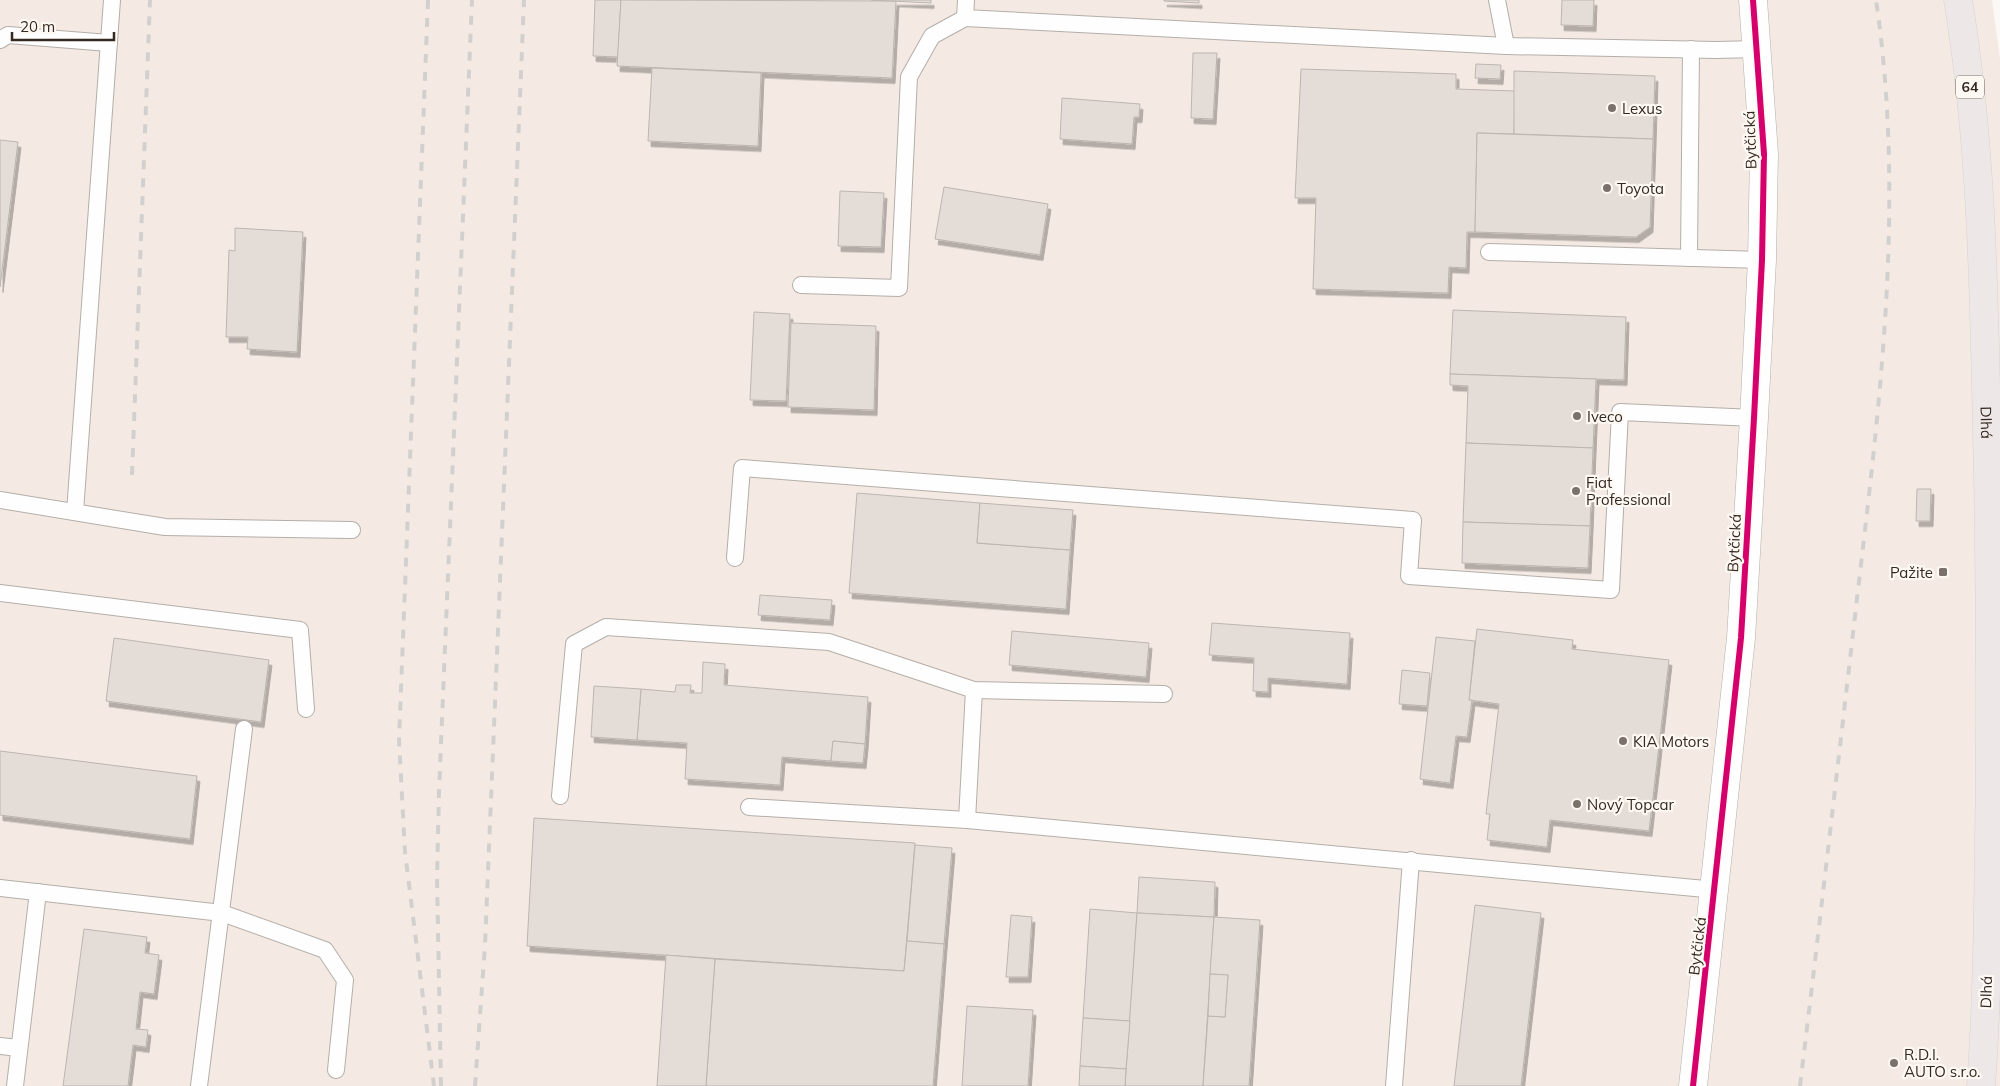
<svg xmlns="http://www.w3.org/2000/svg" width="2000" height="1086" viewBox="0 0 2000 1086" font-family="Mulish,sans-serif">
<defs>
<filter id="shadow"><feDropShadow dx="3" dy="5.5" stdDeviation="0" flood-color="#0004"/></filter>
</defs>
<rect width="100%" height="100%" fill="#fbf8f6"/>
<path fill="#f4eae3" d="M0,0H1992L2000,59V1086H0Z"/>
<g fill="#e3dcd7" stroke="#bcb5b0" filter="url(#shadow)">
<path d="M595,0H621L618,57L593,56Z"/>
<path d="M621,0L896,1L892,78L617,66Z"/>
<path d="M871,0H931V3Z"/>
<path d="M1164,0H1199V3L1164,1Z"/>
<path d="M1562,0H1594L1593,26L1561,25Z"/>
<path d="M1193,53H1217L1213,119L1191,118Z"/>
<path d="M1476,64L1501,65L1500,79L1475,78Z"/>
<path d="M652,68L761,73L758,146L648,141Z"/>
<path d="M1301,69L1456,74V89L1515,91L1514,134L1477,133L1475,232H1467L1466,268L1449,267L1448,293L1313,289L1316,198H1295Z"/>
<path d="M1514,71L1655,76L1653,139L1514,134Z"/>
<path d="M1062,98L1140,104L1139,117H1134L1132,144L1060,139Z"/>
<path d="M1477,133L1653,139L1650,227L1636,237L1475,232Z"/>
<path d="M0,140L18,142L0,287Z"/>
<path d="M944,187L1048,204L1040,255L935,239Z"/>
<path d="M840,191L884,193L881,247L838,246Z"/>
<path d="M235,228L303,232L297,352L247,349L248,337H226L229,250L235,251Z"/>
<path d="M1453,310L1626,317L1624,380L1450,374Z"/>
<path d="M754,312L790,314L786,401L750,400Z"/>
<path d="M791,323L876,326L874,410L788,407Z"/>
<path d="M1450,374L1596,379L1593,448L1466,443L1468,386L1450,385Z"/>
<path d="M1466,443L1593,448L1590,526L1463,522Z"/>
<path d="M1917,489H1931L1930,521H1916Z"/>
<path d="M857,493L980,503L977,543L1070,550L1066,609L849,593Z"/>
<path d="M980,503L1073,510L1070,550L977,543Z"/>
<path d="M1463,522L1590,526L1588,568L1462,563Z"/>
<path d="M760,595L832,600L830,620L758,615Z"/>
<path d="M1212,623L1350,633L1347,684L1268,678V692L1253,691L1254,658L1209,655Z"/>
<path d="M1477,629L1573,640L1572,649L1669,660L1649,831L1550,820L1547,847L1487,840L1490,814H1486L1499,704L1469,700Z"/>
<path d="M1012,631L1149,643L1146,677L1009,665Z"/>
<path d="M1436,637L1475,641L1469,700H1472L1467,737L1456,736L1450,783L1420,779Z"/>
<path d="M114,638L269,660L261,722L106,701Z"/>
<path d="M703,662L725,664L724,685L868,697L865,744L833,741L831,761L782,757L780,785L685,779L687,743L637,740L641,689L675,692L676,685H691L690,693H702Z"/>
<path d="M1402,670L1430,673L1427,706L1399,704Z"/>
<path d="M594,686L641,689L637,740L591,737Z"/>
<path d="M833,741L865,744L863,763L831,761Z"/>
<path d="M0,751L197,776L190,839L0,815Z"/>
<path d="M534,818L915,843L904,971L527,946Z"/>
<path d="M915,845L952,848L944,944L907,941Z"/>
<path d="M1139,877L1215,882L1214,917L1137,913Z"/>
<path d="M1475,905L1541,913L1521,1086H1454Z"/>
<path d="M1090,909L1137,913L1130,1021L1083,1018Z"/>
<path d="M1137,913L1214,917L1203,1086H1125Z"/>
<path d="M1011,915L1032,917L1028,977H1006Z"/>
<path d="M1214,917L1260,920L1249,1086H1203L1208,1016L1225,1017L1228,975L1210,974Z"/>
<path d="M84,929L147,937L145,953L159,955L154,994L140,992L136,1029L148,1030L146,1047L133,1045L128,1086H63Z"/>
<path d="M907,941L944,944L933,1086H706L715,959L904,971Z"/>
<path d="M666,955L715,959L706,1086H657Z"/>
<path d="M1210,974L1228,975L1225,1017L1208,1016Z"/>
<path d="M967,1006L1033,1010L1028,1086H962Z"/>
<path d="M1083,1018L1130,1021L1126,1069L1080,1066Z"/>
<path d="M1080,1066L1126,1069L1125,1086H1079Z"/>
</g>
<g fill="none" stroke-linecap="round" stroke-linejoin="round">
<g stroke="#b4aea9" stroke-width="18">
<g id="lane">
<path d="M966,0L965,18L1506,46L1716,50L1758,49"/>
<path d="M1497,0L1506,46"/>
<path d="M0,40L8,35L109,43"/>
<path d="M1489,252L1762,260"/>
<path d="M1689,258L1691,49"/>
<path d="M801,285L899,288L909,77L932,36L965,18"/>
<path d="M0,500L165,527L352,530"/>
<path d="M75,512L112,0"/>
<path d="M735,558L742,468L1413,520L1409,576L1611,590L1620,412L1754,418"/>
<path d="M0,593L300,630L306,709"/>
<path d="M560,796L574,644L606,627L829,642L974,690L1164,694"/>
<path d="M749,807L967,820L1716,890"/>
<path d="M967,820L974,690"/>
<path d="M0,888L222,913L325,950L345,980L336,1070"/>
<path d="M0,1046L19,1048"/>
<path d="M15,1086L38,892"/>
<path d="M199,1086L244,729"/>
<path d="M1394,1086L1411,860"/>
</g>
</g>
<g stroke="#b4aea9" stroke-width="29">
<path id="street" d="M1693,1086L1741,638L1754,418L1762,260L1764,154L1753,0"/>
</g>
<g stroke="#d5d2cf" stroke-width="29">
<g id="primary">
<path id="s1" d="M1958,0C1984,157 1984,316 1988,474C1990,596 1991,718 1989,840C1988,922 1987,1004 1981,1086"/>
</g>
</g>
<use href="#lane" stroke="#fefefe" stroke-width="16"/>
<use href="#street" stroke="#fefefe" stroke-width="28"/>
<use href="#primary" stroke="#eee7e8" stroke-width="28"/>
<g stroke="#d2d0cf" stroke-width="4" stroke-dasharray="9 9" stroke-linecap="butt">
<path d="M428,0L399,740L405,852L434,1086"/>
<path d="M132,475L150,0"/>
<path d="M441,1086L437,878L439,792L472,0"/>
<path d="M475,1086L485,945L524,0"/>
<path d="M1800,1086C1820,921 1839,755 1858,590C1881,394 1905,197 1876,0"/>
</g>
<g stroke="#fef8f3" stroke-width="9">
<path id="cycleway" d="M1693,1086L1741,638L1754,418L1762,260L1764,154L1753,0"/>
</g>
<use href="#cycleway" stroke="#d6006c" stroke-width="6"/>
</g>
<g fill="#7a716b" stroke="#fef8f3" stroke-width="2">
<circle cx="1612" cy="108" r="5"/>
<circle cx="1607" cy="188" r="5"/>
<circle cx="1577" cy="416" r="5"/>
<circle cx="1576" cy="491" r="5"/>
<rect x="1938" y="567" width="10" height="10" rx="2.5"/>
<circle cx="1623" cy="741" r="5"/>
<circle cx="1577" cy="804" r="5"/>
<circle cx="1894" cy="1063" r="5"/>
</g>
<g text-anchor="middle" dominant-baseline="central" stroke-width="4.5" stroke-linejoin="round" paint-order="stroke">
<rect fill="#fef8f3" stroke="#71675f" stroke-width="1" x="1956" y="75.5" width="28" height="23" rx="4"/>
<g font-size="14" font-weight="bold" fill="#342920">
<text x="1970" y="87">64</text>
</g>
<g font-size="15" fill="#342920" stroke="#fef8f3" text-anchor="start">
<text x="1622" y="108">Lexus</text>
<text x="1617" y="188">Toyota</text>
<text x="1587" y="416">Iveco</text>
<text x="1586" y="482">Fiat<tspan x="1586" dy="17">Professional</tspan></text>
<text x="1933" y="572" text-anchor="end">Pažite</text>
<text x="1633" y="741">KIA Motors</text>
<text x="1587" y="804">Nový Topcar</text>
<text x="1904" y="1054">R.D.I.<tspan x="1904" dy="17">AUTO s.r.o.</tspan></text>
</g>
<g font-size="15" fill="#342920" stroke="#fef8f3">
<text transform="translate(1750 140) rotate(-92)">Bytčická</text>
<text stroke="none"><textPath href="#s1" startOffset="424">Dlhá</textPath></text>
<text transform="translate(1734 543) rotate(-87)">Bytčická</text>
<text transform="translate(1697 946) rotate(-83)">Bytčická</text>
<text transform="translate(1986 992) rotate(-88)">Dlhá</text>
</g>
</g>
<path d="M12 32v8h102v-8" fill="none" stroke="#342920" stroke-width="2.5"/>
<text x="20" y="32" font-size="15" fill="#342920" stroke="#fef8f3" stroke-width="4" paint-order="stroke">20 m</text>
</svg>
